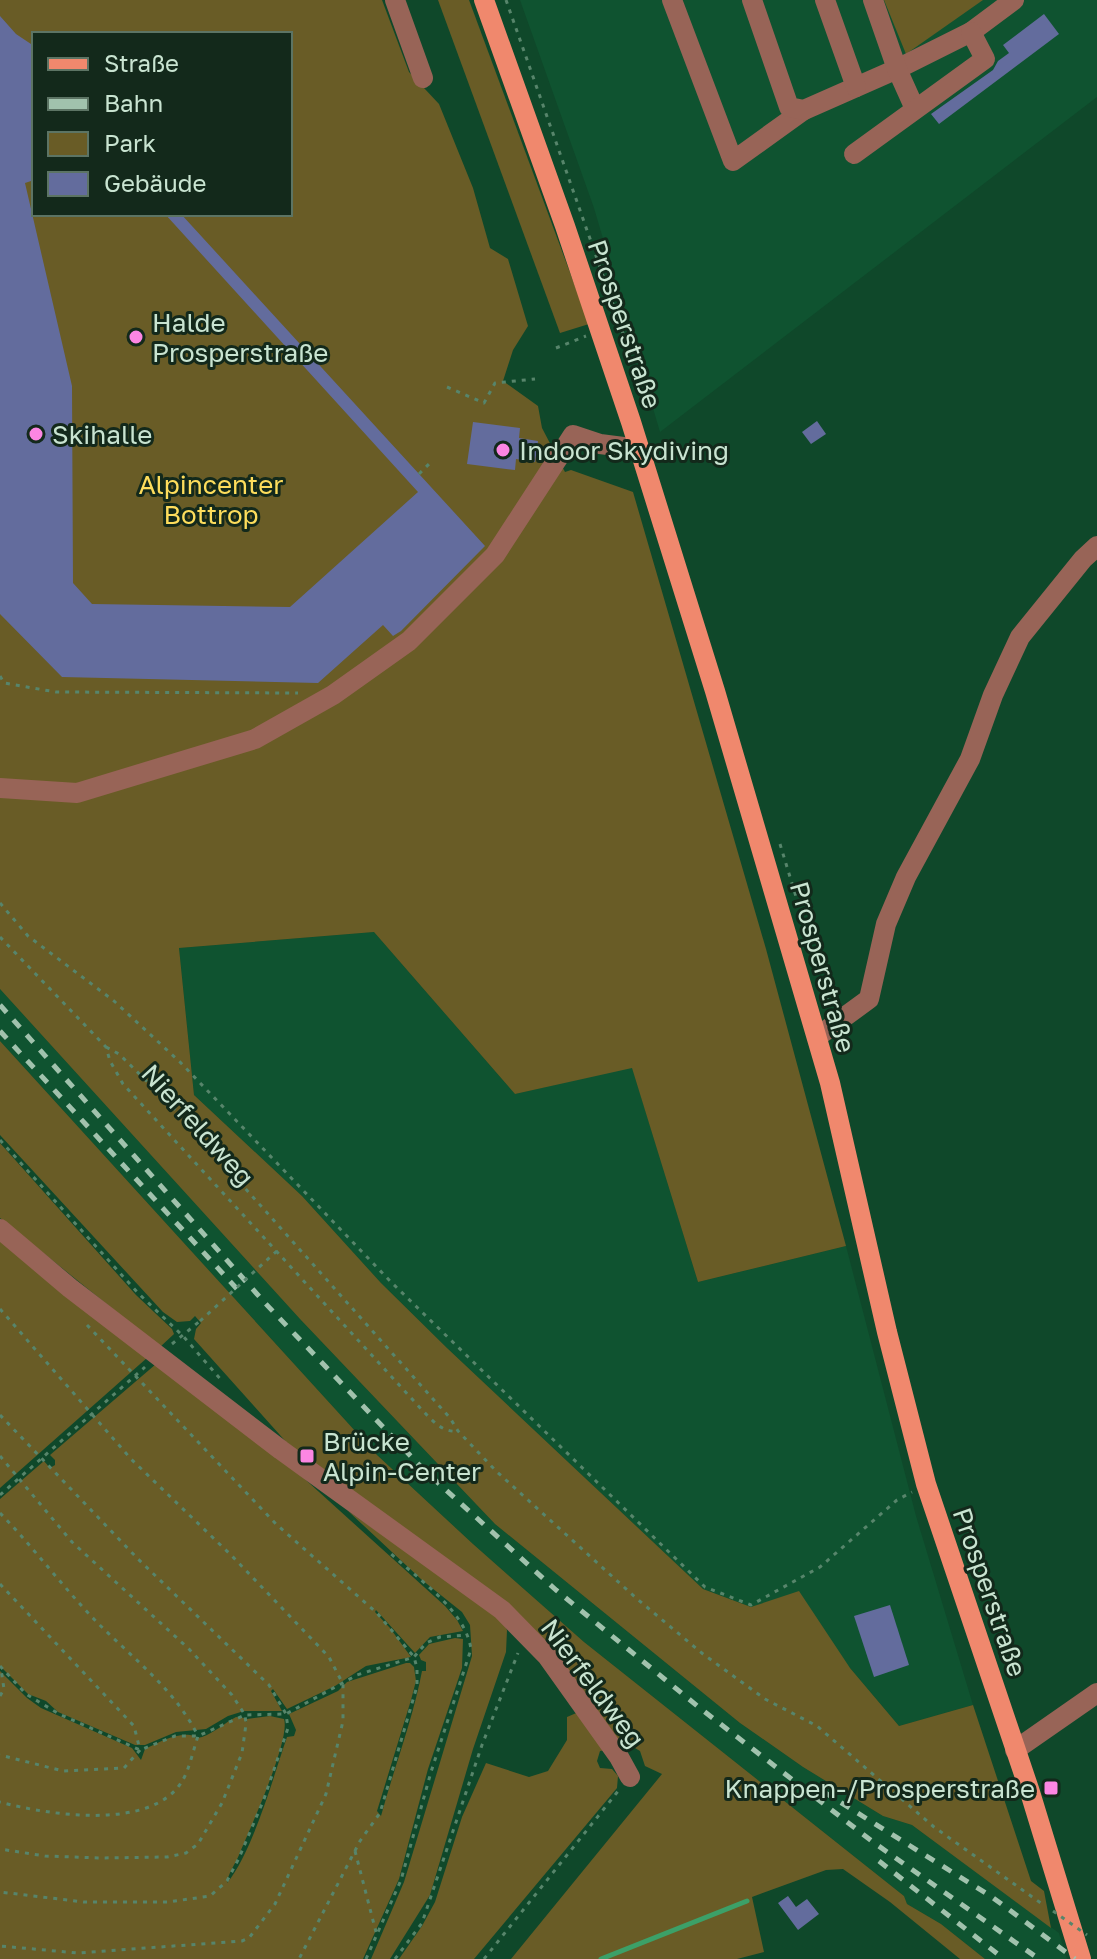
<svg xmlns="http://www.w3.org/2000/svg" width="1097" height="1959" viewBox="0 0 1097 1959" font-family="'Golos Text',sans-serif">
<rect width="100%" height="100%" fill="#0f482a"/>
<g fill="#0f5330">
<path d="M520,0H1097V97L660,432L594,208Z"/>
<path d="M374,932L515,1094L632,1067L698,1282L846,1246L916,1516L973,1705L899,1726L850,1668L751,1607L703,1589L447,1348L381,1283L302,1196L194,1095L179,948Z"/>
<path d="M0,989L300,1319L495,1524L740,1723L803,1767L883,1816L912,1825L1059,1933L1067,1959H985L941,1924L907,1904L904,1896L584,1642L473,1544L377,1455L0,1041Z"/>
</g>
<g fill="#695c26" fill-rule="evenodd">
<path d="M0,0H382L409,72L439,104L473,188L490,248L508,259L528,326L513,350L503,381L538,406L542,428L565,472L571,470L633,492L766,949L846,1246L698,1282L632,1068L515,1094L374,932L179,948L194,1095L302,1196L381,1283L447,1348L703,1589L751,1607L799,1591L850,1668L899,1726L973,1705L1031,1881L1044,1891L1051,1928L912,1825L883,1816L803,1767L740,1723L495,1524L300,1319L0,989ZM34,34H290V214H34Z"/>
<path d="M438,0H469L589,324L560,333Z"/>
<path d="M884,0H983L906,54Z"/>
<path d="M0,1041L377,1455L473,1544L584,1642L904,1896L907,1904L941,1924L985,1959H960L890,1902L843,1869L826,1870L752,1897L764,1952L737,1959H511L662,1774L645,1766L640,1751L630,1745L618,1747L561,1666L288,1444L194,1339L196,1329L201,1323L195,1316L190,1321L177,1322L163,1312L0,1135Z"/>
<path d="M0,1143L136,1295L172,1329L174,1334L160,1347L0,1218Z"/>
<path d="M0,1240L148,1357L0,1488Z"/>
<path d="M156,1364L287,1463L445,1606L457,1620L463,1631L430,1637L415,1653L376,1610L375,1612L390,1628L411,1657L366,1666L335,1686L287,1709L273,1689L271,1691L282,1711H244L228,1716L206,1729L176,1732L145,1745H135L58,1712L46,1701L28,1694L0,1666V1499L44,1461L50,1468L55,1465V1460L50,1455Z"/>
<path d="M348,1511L499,1615L507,1630L506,1652L473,1749L430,1895L390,1959H371L404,1882L472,1656L470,1625L462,1612L422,1580Z"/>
<path d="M455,1638L463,1639L462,1668L428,1769L399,1879L363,1959H0V1671L27,1698L41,1708L132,1748L141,1760L145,1749C158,1743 175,1733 190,1735C200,1737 191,1740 202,1737C216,1732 224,1723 236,1717L244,1718L247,1722V1719L270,1716L284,1719C291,1739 249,1831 239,1855C235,1864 228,1874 227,1883C253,1851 273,1778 287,1737L294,1736L296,1730L289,1714L338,1691L347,1682L406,1663H410L414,1667L416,1681L411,1700L377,1811L381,1816C394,1768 413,1719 422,1671H426V1662L421,1660L419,1655L429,1644Z"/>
<path d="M581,1711L607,1750L600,1751L597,1761L600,1768L612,1769L618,1776L617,1788L474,1959H399L422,1926L435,1902L462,1817L486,1763L529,1777L548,1771L567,1740V1717Z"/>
</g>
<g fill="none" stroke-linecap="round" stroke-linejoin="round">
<path stroke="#3ca068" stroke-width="5" d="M601,1959L747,1901"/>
</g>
<g fill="#636c9d">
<path d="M1044,14L1059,34L939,124L931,114L993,70L998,61L1009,53L1003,45Z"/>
<path d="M0,16L16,34L34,46V180L25,183L72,386L73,583L92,604L290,607L418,492L165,214H181L485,546L401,631L393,636L383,625L318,683L62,677L0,614Z"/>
<path d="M817,421L826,434L811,444L802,432Z"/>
<path d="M473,422L520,428L519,438L538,441L535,462L516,459L515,470L467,464Z"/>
<path d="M890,1605L909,1665L874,1677L854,1616Z"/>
<path d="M788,1896L796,1907L807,1899L819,1914L798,1930L778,1903Z"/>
</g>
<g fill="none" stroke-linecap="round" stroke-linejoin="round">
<g stroke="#57856b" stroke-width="3" stroke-dasharray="4 6" stroke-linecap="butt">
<path d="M506,0L620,324L642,393"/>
<path d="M556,348L586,336"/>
<path d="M447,387L484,403L495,383L535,379"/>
<path d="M419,474L431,462"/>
<path d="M0,676L4,683L56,692L298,693"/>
<path d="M780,844L829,1005"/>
<path d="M0,903L28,936L114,1001L180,1062L391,1282L705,1587L751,1605L820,1567L897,1500L912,1492"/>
<path d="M0,937L106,1047L110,1061L123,1084L423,1411C433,1421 443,1433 458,1431"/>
<path d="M106,1047L119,1054L170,1104L450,1418L458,1431L496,1471L636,1598L703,1654L765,1699L817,1726L934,1827L1045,1906"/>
<path d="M0,1140L138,1293L183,1336L222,1381"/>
<path d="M0,1309L131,1459L232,1556L329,1657L343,1684V1721L326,1794L275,1904L249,1938L242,1941L78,1953L0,1946"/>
<path d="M87,1325L276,1524L377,1613L414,1657L417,1668V1686L380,1813L360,1841L299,1959"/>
<path d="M172,1344L200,1321"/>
<path d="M0,1415L138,1559L269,1685L286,1714L288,1728L264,1799L239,1858L227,1881L210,1896L168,1902H84L0,1892"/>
<path d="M0,1456L72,1542L189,1649L232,1695L245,1715L246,1724L242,1753L222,1803L198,1844L186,1853L167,1857L100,1858L45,1856L0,1849"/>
<path d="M0,1495L145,1367"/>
<path d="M0,1513C32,1546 59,1582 91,1616C128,1655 174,1687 198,1736C193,1751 189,1771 181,1783C149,1831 48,1815 0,1802"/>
<path d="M0,1584L134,1726L140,1750L124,1768L63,1771L0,1755"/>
<path d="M0,1666L26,1694L59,1714L140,1750L175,1736H198L245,1715L286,1714L357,1675L414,1657L426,1643L440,1637L466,1635"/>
<path d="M0,1696L4,1689L1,1669"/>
<path d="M355,1851L376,1932"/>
<path d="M366,1959L401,1880L431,1772L471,1649C465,1609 416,1578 388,1551"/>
<path d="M395,1959L422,1923L482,1745L518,1653"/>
<path d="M484,1959L619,1790"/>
</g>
<g stroke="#986457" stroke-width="20">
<path d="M395,0L423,78"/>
<path d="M672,0L733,161L804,110"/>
<path d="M752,0L789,107L804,110L897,69L971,32L1014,0"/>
<path d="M825,0L856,87"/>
<path d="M873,0L897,69L915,109"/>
<path d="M854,154L985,59L971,32"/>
<path d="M0,788L77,793L255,739L333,695L409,641L495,555L573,435L600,444L639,449"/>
<path d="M817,1037L869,999L886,924L906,877L970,759L993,695L1020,637L1083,559L1097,546"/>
<path d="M0,1229L70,1288L281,1450L502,1610L547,1656L619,1757L630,1777"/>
<path d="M1015,1750L1097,1693"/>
</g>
<path stroke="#f0886d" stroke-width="20" d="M484,0L565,226L631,422L715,691L830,1083L887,1332L926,1484L1029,1789L1081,1959"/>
<g stroke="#a1c2ad" stroke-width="5" stroke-dasharray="10 10" stroke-linecap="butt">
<path d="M0,1005L265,1303L424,1470L556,1590L701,1709L873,1842L1039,1959"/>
<path d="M0,1031L238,1290"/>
<path d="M824,1792L992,1897L1075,1959"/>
<path d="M879,1861L1004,1959"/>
</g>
<g stroke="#57856b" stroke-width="3" stroke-dasharray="4 6" stroke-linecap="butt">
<path d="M200,1321L278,1250"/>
<path d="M1053,1911L1087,1935"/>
</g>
</g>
<g fill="#fc86e3" stroke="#13291b" stroke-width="3">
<circle cx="136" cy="337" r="8"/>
<circle cx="36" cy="434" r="8"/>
<circle cx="503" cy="450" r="8"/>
<rect x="299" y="1448" width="16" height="16" rx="4"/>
<rect x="1043" y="1780" width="16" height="16" rx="4"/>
</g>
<g text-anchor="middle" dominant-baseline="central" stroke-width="6" stroke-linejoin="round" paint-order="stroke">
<g font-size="26" fill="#c9e4d1" stroke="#13291b" text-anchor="start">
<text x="152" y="322">Halde<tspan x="152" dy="30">Prosperstraße</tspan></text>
<text x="52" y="434">Skihalle</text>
<text x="519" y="450">Indoor Skydiving</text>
<text x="323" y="1441">Brücke<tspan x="323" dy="30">Alpin-Center</tspan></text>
<text x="1035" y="1788" text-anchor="end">Knappen-/Prosperstraße</text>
</g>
<g font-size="26" fill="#c9e4d1" stroke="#13291b">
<text transform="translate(625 324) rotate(71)">Prosperstraße</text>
<text transform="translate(823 967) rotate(74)">Prosperstraße</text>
<text transform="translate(198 1125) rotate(48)">Nierfeldweg</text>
<text transform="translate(990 1592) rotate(71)">Prosperstraße</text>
<text transform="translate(593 1683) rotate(53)">Nierfeldweg</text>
</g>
<g font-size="26" fill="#fddd5c" stroke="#13291b">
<text x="211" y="484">Alpincenter<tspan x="211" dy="30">Bottrop</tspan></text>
</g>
</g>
<rect x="32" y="32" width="260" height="184" fill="#13291b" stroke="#5c7464" stroke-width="2"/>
<rect x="48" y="58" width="40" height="12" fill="#f0886d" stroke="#5c7464" stroke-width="2"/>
<text x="104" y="72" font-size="24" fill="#c9e4d1">Straße</text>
<rect x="48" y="98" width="40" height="12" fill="#a1c2ad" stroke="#5c7464" stroke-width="2"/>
<text x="104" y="112" font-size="24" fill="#c9e4d1">Bahn</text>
<rect x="48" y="132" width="40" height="24" fill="#695c26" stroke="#5c7464" stroke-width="2"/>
<text x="104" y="152" font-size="24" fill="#c9e4d1">Park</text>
<rect x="48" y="172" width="40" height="24" fill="#636c9d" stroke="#5c7464" stroke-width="2"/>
<text x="104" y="192" font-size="24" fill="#c9e4d1">Gebäude</text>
</svg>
